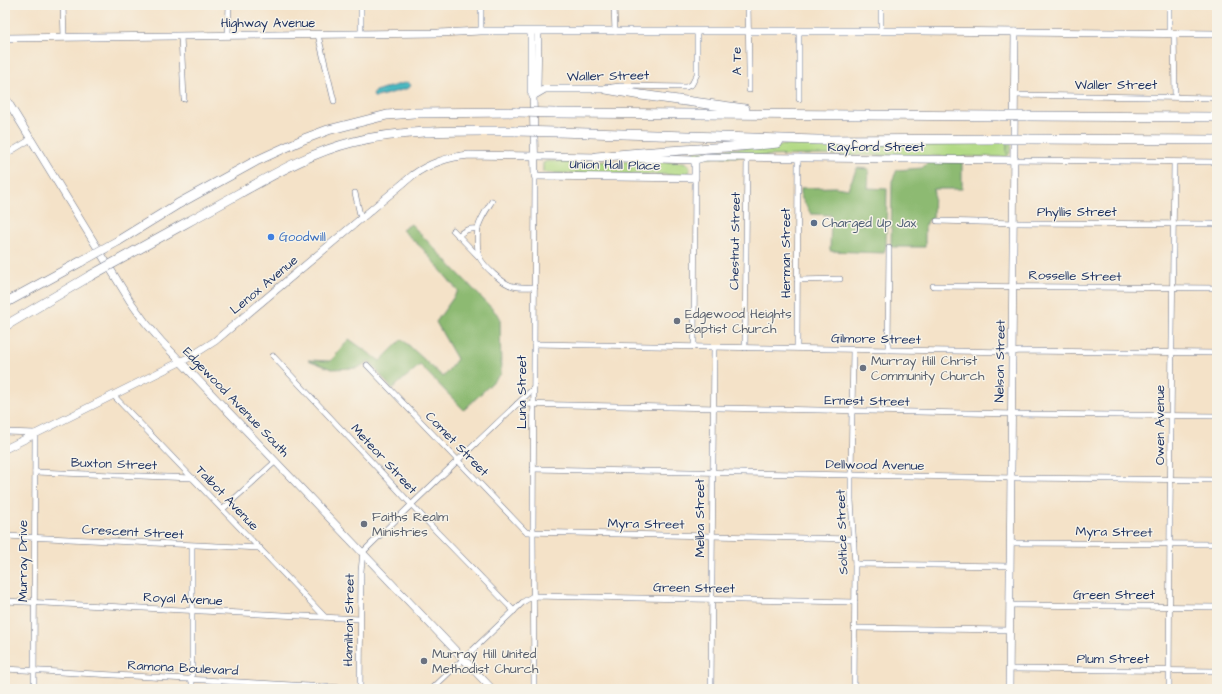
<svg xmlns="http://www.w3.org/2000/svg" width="1222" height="694" viewBox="0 0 1222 694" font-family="'Architects Daughter',sans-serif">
<rect width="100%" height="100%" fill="#f7f3e8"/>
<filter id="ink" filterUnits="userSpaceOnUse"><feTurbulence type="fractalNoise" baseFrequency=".025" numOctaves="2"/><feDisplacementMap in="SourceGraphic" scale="8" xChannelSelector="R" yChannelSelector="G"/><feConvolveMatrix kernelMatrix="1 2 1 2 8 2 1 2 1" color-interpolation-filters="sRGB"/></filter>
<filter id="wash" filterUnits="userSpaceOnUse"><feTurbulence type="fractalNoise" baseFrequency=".012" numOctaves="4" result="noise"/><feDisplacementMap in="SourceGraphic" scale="16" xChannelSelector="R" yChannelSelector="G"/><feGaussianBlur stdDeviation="0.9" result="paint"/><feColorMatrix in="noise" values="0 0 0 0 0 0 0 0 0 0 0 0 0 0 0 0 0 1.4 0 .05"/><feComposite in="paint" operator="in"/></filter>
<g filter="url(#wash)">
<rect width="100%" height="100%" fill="#f4e2c8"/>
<g fill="#b2da85" stroke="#668472">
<path d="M1007,141V154L1008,141H1011C1011,148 1012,153 1006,157L812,155L698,157L654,156L727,149L824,142Z"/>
<path d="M547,161L684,162L689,165L690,168L689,174L685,175L547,173L543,172V163Z"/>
</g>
<g fill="#8dba72" stroke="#547468">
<path d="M928,162H962V189H934L933,219L928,220L927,224H925V247H891L892,181L897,170L922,168Z"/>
<path d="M857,168L869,169L868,188L887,189L886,246L884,253L830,251L831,215L811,214L801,197V188L835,187L848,189Z"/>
<path d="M411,224L500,317L501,374L464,410L420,365L392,389L369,361L358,368L332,369L308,360L331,361L349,339L380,361L402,339L443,377L457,359L436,322L458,291L423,249L402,230Z"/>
</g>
<path fill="#48b7bf" stroke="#32738e" d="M408,82L411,85L409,88L377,97H374L373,95L375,91Z"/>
</g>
<g filter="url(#ink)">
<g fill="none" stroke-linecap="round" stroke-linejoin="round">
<g stroke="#676e83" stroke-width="6">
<g id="street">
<path d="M63,5L64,37"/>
<path d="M481,5V31"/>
<path d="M614,5L615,32"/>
<path d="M748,5L749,69V90"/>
<path d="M881,5V31"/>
<path d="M799,31V99"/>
<path d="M1169,33V5"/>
<path d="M1174,33L1175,97"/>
<path d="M361,34V5"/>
<path d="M228,35L229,5"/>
<path d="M318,35L334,101"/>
<path d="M181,36L184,99"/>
<path d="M612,87L620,86L686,87L692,84L697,74V31"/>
<path d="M1014,95L1217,98"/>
<path d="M5,155L31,139"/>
<path d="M1013,160L1217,162"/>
<path d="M355,193L361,219"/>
<path d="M492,201C487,209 480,219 478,228C477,234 477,251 479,256C483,266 503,284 513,286C520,288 527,287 535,287"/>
<path d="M937,221L1017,223L1217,224"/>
<path d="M453,230L479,257"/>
<path d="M458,236C464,230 469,228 478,229"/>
<path d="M797,280L840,279"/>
<path d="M933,286L1217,288"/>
<path d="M534,344L1012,352L1020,351L1217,353"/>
<path d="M694,347L695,178"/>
<path d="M745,348L747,158"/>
<path d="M797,348L798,158"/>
<path d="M853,350L851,475V500L855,564L854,689"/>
<path d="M888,350L889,248"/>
<path d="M273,356L437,532L514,611"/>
<path d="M367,365L526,532L854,539"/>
<path d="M113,395L325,617"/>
<path d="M517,404L1016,414L1217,416"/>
<path d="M5,432L35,433L34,689"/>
<path d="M533,469L1016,478L1217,480"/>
<path d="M35,472L193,478"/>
<path d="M223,509L276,461"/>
<path d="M5,536L260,548"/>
<path d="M1011,543L1217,544"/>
<path d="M855,564L1010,566"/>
<path d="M5,601L360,619"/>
<path d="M1010,605L1217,607"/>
<path d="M855,628L1010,630"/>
<path d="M5,669L187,679L360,689"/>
<path d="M1009,669L1217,671"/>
<path d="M192,689V546"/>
<path d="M360,689L361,571L363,552L412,504L534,388"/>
<path d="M432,689L523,602L533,596L855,602"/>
<path d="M534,689L533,533L535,176"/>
<path d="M711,689L714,348"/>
<path d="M1169,689L1170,514L1174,162"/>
</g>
</g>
<g stroke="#676e83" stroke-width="8">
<g id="secondary">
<path d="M531,32V92L533,96L535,176L695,178V160"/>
<path d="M5,38L438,33L481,31H920L1217,34"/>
<path d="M533,95L537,91V88L538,32"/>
<path d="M533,96L545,89H606"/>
<path d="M5,97L130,301L145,322L162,342L492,689"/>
<path d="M622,158L695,160L706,157L1013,160"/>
<path d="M5,449L190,357L215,341L413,175C430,163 448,157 469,155L599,157"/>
<path d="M1009,689L1015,32"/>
</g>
</g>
<g stroke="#676e83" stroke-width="10">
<g id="highway">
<path d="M606,89L641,95L745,109"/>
<path d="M555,113L1000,116"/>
<path d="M1026,116L1217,117"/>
<path d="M557,132L818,140L1001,139"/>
<path d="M1028,139L1217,140"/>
<path d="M596,157C657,150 718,149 778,143"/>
<path d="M118,241L178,204L256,161L304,139L328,130L387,115L414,113L517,112"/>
<path d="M128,255C165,234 203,214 240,193C276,173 312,152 353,142C406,129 461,131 516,131"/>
<path d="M5,303L82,261"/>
<path d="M5,326L90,276"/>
</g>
</g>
<use href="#street" stroke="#fff" stroke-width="5"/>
<use href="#secondary" stroke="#fff" stroke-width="7"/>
<use href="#highway" stroke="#fff" stroke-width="9"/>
<g stroke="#676e83" stroke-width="10" stroke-linecap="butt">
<g id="highway-bridge">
<path d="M517,112L555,113"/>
<path d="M1000,116H1026"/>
<path d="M516,131L557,132"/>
<path d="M1001,139H1028"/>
<path d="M82,261L118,241"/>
<path d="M90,276L128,255"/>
</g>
</g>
<use href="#highway-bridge" stroke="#fff" stroke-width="9"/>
</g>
</g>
<circle fill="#5c6f8a" stroke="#f7f3e8" stroke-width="1.5" cx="814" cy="223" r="4"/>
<circle fill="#3f7fe0" stroke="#f7f3e8" stroke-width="1.5" cx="271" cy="237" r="4"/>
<g fill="#6b7280" stroke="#f7f3e8" stroke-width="1.5">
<circle cx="677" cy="321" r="4"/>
<circle cx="863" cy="368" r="4"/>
<circle cx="364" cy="524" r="4"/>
<circle cx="424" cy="661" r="4"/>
</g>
<g text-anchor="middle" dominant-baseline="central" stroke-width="3" stroke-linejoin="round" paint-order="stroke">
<g font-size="13" fill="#1b2f5e" stroke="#f7f3e8">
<text x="268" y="23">Highway Avenue</text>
<text transform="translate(737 61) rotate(-91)">A Te</text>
<text transform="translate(608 76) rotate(-1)">Waller Street</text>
<text x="1116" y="85">Waller Street</text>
<text x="876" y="147">Rayford Street</text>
<text transform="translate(615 165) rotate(1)">Union Hall Place</text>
<text x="1077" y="212">Phyllis Street</text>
<text transform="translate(735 241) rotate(-89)">Chestnut Street</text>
<text transform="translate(786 253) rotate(-90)">Herman Street</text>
<text transform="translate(1075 276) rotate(1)">Rosselle Street</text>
<text transform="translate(264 285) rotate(-40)">Lenox Avenue</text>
<text transform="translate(876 339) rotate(1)">Gilmore Street</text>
<text transform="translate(1000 361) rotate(-89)">Nelson Street</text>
<text transform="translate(522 392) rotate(-90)">Luna Street</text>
<text transform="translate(867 401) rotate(1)">Ernest Street</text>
<text transform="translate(236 402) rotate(46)">Edgewood Avenue South</text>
<text transform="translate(1160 425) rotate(-90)">Owen Avenue</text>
<text transform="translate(457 444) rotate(46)">Comet Street</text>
<text transform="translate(384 459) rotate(47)">Meteor Street</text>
<text transform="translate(114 464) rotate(2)">Buxton Street</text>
<text transform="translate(875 465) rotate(1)">Dellwood Avenue</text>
<text transform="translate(227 498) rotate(46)">Talbot Avenue</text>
<text transform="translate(700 518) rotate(-90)">Melba Street</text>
<text transform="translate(646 524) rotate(1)">Myra Street</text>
<text transform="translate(133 532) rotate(3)">Crescent Street</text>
<text transform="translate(842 532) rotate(-92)">Soltice Street</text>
<text transform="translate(1114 532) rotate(1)">Myra Street</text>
<text transform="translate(23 561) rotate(-90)">Murray Drive</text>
<text transform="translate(694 588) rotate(1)">Green Street</text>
<text x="1114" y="595">Green Street</text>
<text transform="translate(183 599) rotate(3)">Royal Avenue</text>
<text transform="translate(349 620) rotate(-89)">Hamilton Street</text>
<text x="1113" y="659">Plum Street</text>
<text transform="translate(183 668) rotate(3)">Ramona Boulevard</text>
</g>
<g font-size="13" fill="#4e5e75" stroke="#f7f3e8" text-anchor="start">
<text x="822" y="223">Charged Up Jax</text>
</g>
<g font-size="13" fill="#366cbe" stroke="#f7f3e8" text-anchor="start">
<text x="279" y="237">Goodwill</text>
</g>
<g font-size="13" fill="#5b616d" stroke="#f7f3e8" text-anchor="start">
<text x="685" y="314">Edgewood Heights<tspan x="685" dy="15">Baptist Church</tspan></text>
<text x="871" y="361">Murray Hill Christ<tspan x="871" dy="15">Community Church</tspan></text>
<text x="372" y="517">Faiths Realm<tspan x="372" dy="15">Ministries</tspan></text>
<text x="432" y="654">Murray Hill United<tspan x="432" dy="15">Methodist Church</tspan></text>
</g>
</g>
<rect width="1222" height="694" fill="none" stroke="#f7f3e8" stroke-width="20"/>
</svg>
